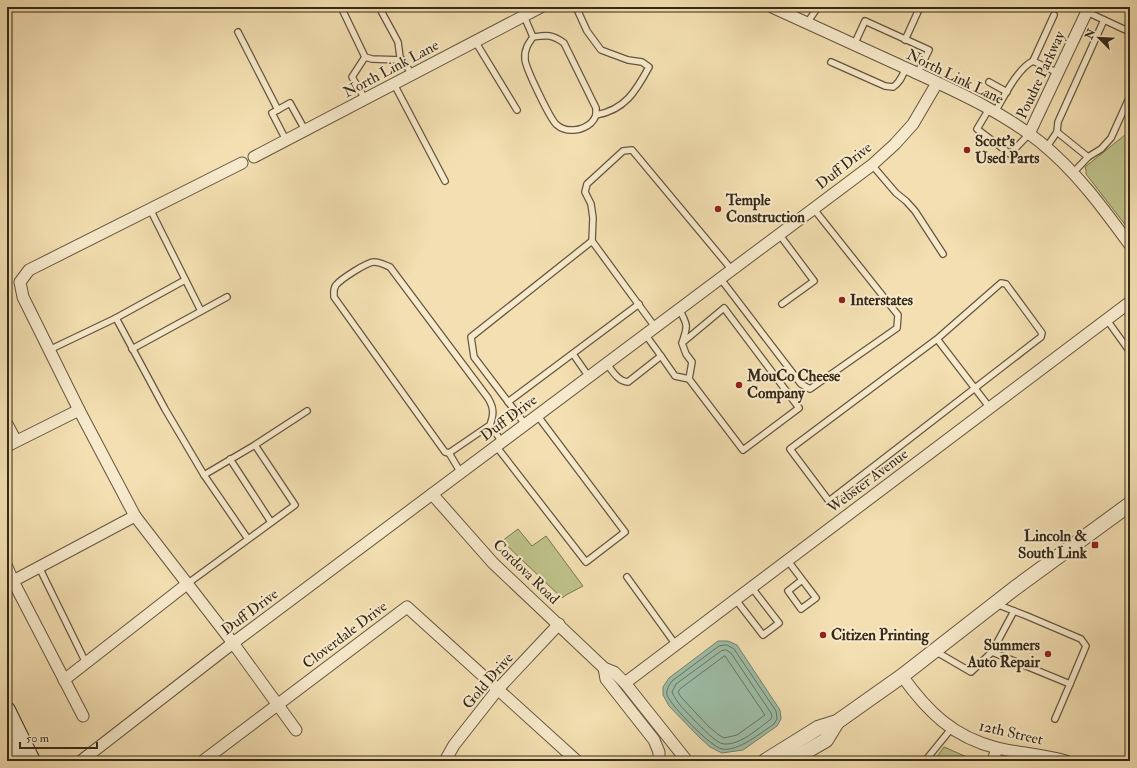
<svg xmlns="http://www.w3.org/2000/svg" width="1137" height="768" viewBox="0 0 1137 768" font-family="'IM FELL Double Pica',serif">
<rect width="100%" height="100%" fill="#f3dfb1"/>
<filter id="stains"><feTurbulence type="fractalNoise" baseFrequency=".005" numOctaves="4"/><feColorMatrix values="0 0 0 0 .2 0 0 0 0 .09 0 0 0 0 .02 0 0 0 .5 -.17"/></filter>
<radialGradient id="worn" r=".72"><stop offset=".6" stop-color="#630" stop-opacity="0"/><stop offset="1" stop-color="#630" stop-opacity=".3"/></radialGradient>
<g fill="#bec189" stroke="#7a7551">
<path d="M1130,131V231L1086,174V170L1085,167Z"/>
<path d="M518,529L532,546L546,536L583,586L566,595L562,598L502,541Z"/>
<path d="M944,747L976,761H937L936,758Z"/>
</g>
<path fill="#9dbda7" stroke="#73826e" d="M718,641H728L737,645L780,710L781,719L777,726L743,750L722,753L710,747L699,737L669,706L663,695V687L669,678Z"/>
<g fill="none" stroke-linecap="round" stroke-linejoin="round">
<g stroke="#697360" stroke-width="1">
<path d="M727,645L734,649L776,711L777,719L774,724C762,732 738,752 722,749C711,747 671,706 667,695C666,690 669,685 672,681L719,646Z"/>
<path d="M726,650L731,653L771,713L772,717L770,720C757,729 741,745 724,744C715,743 702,727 695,721C687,712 677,704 672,692L676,684L721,651Z"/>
<path d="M725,656L765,715L737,735L724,738L719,735L709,727L681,697L678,692L680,689Z"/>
</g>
<g stroke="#64563f" stroke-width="8">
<g id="service">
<path d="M341,7L365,57L372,59L402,60"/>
<path d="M379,7L398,42L400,57L412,74"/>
<path d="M576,7L587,31L601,50L628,60L642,62L649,67C636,91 625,110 596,115"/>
<path d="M1087,12L1130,32"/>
<path d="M524,16L533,37C528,44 524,50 525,59C525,67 551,121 557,125C566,133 582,131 591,123C593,121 595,118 596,115V108L564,43C552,34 547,35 533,37"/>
<path d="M807,23L818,7"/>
<path d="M238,32L278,110"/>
<path d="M905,40L920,7"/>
<path d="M475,41L517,110"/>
<path d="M854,45L865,21L929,50L917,74"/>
<path d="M1033,61L1054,15"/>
<path d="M831,62L885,86L893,87C900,83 902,76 906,68"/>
<path d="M989,82L1007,92"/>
<path d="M394,84L445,181"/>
<path d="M365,99L352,77L365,57"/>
<path d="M989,109L977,129L1010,154L1029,134"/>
<path d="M995,112C1004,97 1017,69 1033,61L1058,73"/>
<path d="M1057,132L1088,157"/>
<path d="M286,140L272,113L290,103L305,130"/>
<path d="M1046,148L1057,132L1058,122L1104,20"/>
<path d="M872,165L896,193L906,201L915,211L943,254"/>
<path d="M1073,173L1088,157L1101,149L1111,138L1130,96"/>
<path d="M150,209L201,311"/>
<path d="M779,234L814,281L782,304"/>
<path d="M592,241L593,218L591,204L585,192L587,184L623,151L632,150L732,270"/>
<path d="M720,278L801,384L810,389L897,328L898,315L813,208"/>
<path d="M679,309C688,325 688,326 682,343L686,354L692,362L689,379L743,450L799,408L724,308L682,343"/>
<path d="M116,318L185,280"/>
<path d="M1107,320L1130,352"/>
<path d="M937,339L1001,283L1006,284L1042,333L1041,337L829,501L790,449L937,339L990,408"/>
<path d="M132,349L227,297"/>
<path d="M49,350L116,318L165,409L204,475"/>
<path d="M573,354L589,377"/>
<path d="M661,356L675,376L689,379"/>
<path d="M606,363C612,370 618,382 628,382L661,356L645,334"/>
<path d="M508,402L639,304"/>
<path d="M525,424L474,357L471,337L592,241L655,327"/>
<path d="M490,425L449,453L445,452L334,297C334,292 333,289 336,285C341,279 367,262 374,262C380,262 385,265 390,267L488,398C494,408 494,414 490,425L502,442"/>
<path d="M255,445L307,411"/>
<path d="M496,446L586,562L625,532L537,415"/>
<path d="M449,453L461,473"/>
<path d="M230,459L271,522"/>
<path d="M788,561L816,598L801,609L788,591L802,580"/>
<path d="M39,567L86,663"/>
<path d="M627,577L676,645"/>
<path d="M187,584L295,505L255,445L204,475L248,539"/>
<path d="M736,600L763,635L779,623L752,588"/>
<path d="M996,604L1027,616L1081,639L1086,646L1070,684"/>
<path d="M935,651L971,672L992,652L1070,684L1055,719"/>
<path d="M992,652L1014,611"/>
<path d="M925,761L951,729"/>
</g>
</g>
<g stroke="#64563f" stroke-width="13">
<g id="minor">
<path d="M772,7C818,28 864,49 910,70C955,91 1001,111 1040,142C1076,171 1103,208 1130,245"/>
<path d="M1029,134L1089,7"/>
<path d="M254,157L541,7"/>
<path d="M79,410L23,297L20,282L29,270L242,163"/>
<path d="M7,424L16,441"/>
<path d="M7,446L79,410L135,516"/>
<path d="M432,494L493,563L604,668L614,672L625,683L687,761"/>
<path d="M7,567L13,581"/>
<path d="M604,668L606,679L654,740L659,752V761"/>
<path d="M902,676C928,712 953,737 997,748C1020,753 1044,755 1066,761"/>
<path d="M64,680L187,584"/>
<path d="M625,683L1130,302"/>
<path d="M83,716L13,581L135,516L233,643L296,730"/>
<path d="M81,761L233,643L872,165L895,144L913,124L937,83"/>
<path d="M203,761L407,607L577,761"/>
<path d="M445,761L454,745L498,689L559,624"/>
<path d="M993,761L997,748"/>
</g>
</g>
<g stroke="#64563f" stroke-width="16">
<g id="tertiary">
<path d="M765,761L818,728L837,722L902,676L1015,588L1130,504"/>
<path d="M790,761L826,740L837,722"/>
</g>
</g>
<g stroke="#352919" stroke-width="18">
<g id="secondary">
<path d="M7,710L32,761"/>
<path d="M7,745L15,761"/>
</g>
</g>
<use href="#service" stroke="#f7eacc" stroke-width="5.5"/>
<use href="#minor" stroke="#f7eacc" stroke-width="11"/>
<use href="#tertiary" stroke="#f7eacc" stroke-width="14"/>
<use href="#secondary" stroke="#f7eacc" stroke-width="16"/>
</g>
<g fill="#8f2418" stroke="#f7eacc" stroke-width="1.5">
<circle cx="967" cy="150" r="4"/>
<circle cx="718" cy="209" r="4"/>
<circle cx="842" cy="300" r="4"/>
<circle cx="739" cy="385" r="4"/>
<rect x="1091" y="541" width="8" height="8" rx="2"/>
<circle cx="823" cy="635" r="4"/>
<circle cx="1048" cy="654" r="4"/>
</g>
<g text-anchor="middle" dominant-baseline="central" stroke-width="4" stroke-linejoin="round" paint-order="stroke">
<g font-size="15" fill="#352919" stroke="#f7eacc">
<text transform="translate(391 69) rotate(-28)">North Link Lane</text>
<text transform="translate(1041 75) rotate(-65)">Poudre Parkway</text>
<text transform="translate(955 77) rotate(26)">North Link Lane</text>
<text transform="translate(844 166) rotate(-38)">Duff Drive</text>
<text transform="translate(509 418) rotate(-37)">Duff Drive</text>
<text transform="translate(868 481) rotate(-37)">Webster Avenue</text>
<text transform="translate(526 572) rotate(44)">Cordova Road</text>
<text transform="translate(250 612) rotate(-37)">Duff Drive</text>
<text transform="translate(345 635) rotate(-37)">Cloverdale Drive</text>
<text transform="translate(488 681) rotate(-49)">Gold Drive</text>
<text transform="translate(1011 733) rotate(13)">12th Street</text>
</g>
<g font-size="15" font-weight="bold" fill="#352919" stroke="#f7eacc" text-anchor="start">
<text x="975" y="141">Scott's<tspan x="975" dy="17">Used Parts</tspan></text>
<text x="726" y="200">Temple<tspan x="726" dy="17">Construction</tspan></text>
<text x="850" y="300">Interstates</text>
<text x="747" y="376">MouCo Cheese<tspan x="747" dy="17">Company</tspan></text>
<text x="1087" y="536" text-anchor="end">Lincoln &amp;<tspan x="1087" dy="17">South Link</tspan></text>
<text x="831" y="635">Citizen Printing</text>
<text x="1040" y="645" text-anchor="end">Summers<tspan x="1040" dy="17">Auto Repair</tspan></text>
</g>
</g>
<rect width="1137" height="768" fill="none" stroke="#f3dfb1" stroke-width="24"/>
<rect x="8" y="8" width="1121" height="752" fill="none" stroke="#352919" stroke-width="2"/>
<rect x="12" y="12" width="1113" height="744" fill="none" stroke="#352919"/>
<g transform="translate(1099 38) rotate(294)" stroke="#f7eacc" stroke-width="3" paint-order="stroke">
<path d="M0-3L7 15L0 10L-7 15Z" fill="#352919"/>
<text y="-6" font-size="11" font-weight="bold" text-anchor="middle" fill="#352919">N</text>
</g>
<path d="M20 742v6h77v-6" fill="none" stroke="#352919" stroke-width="2"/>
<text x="26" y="742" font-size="12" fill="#352919" stroke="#f7eacc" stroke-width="3" paint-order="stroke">50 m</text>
<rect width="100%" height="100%" filter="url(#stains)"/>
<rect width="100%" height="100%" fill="url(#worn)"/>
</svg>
